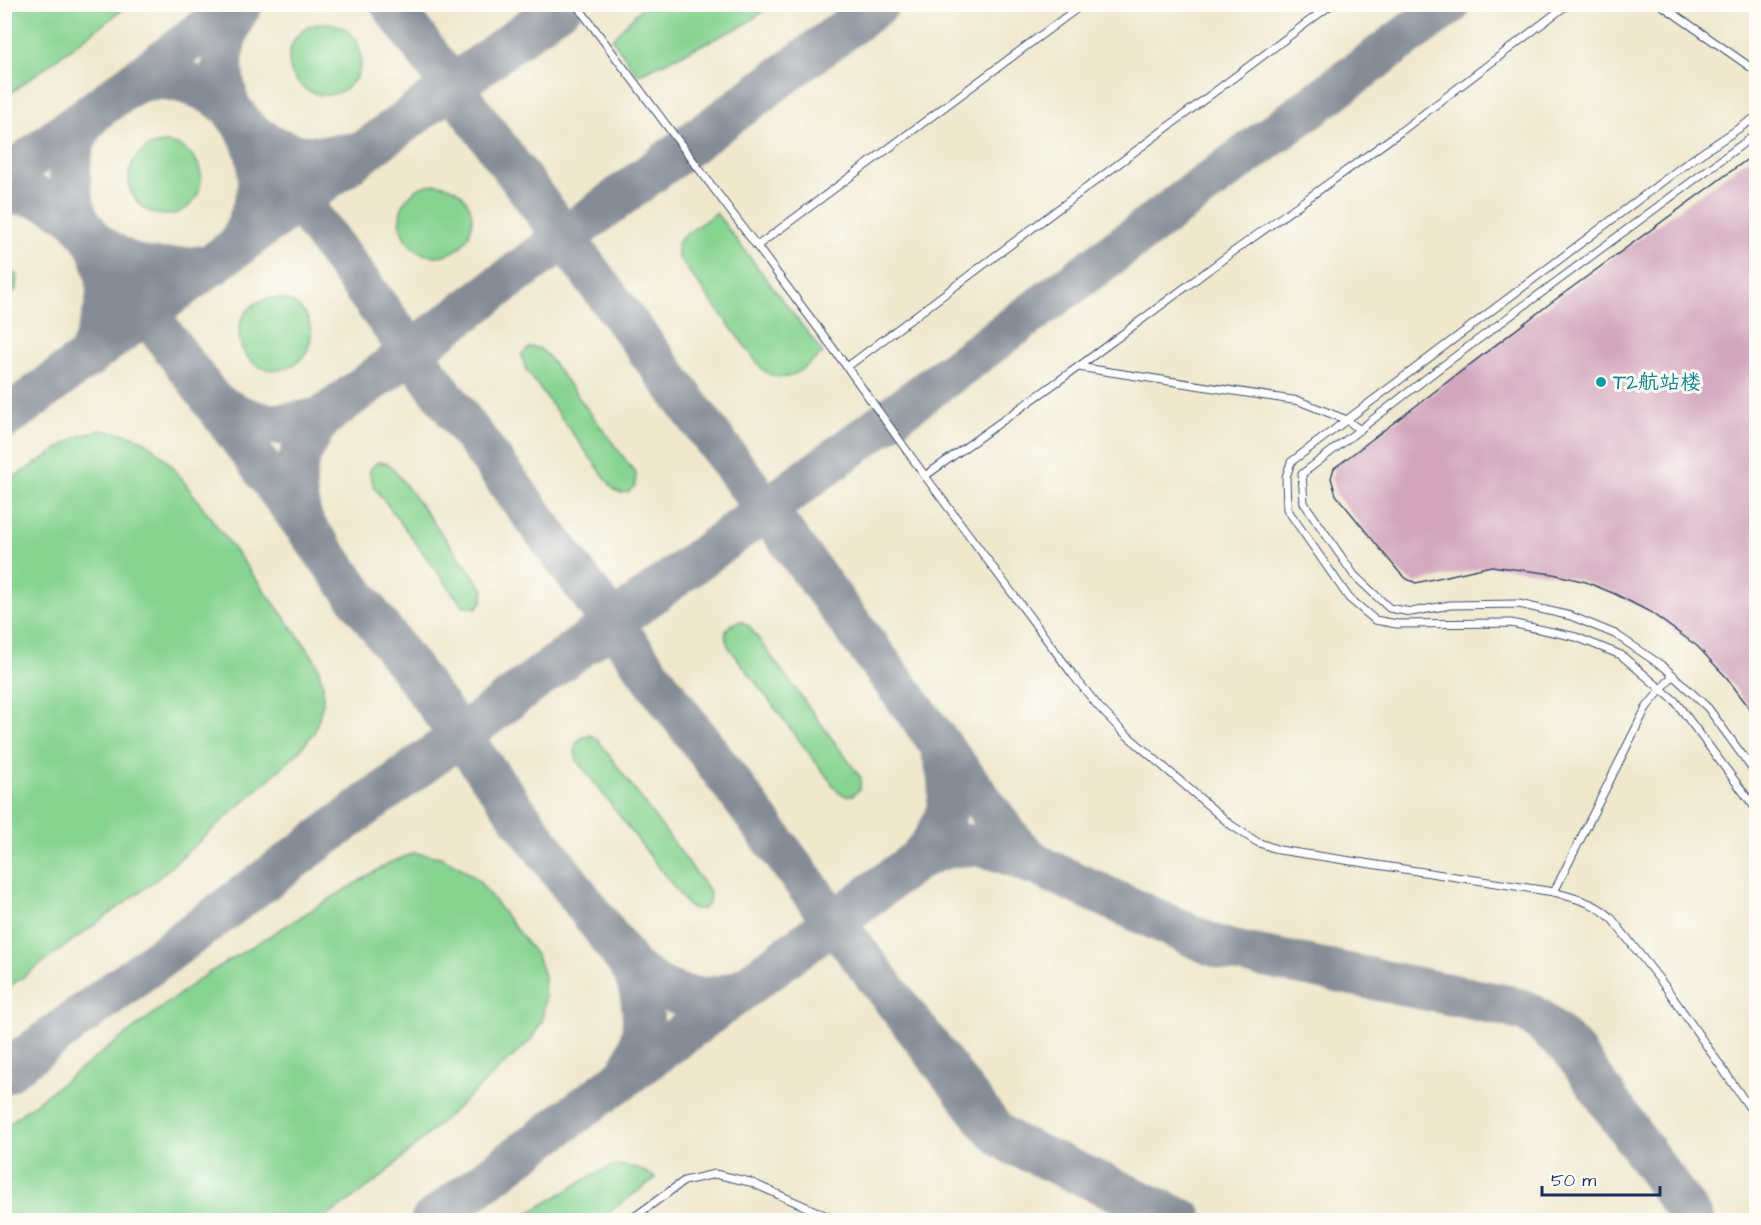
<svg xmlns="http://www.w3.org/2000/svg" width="1761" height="1225" viewBox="0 0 1761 1225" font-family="'Architects Daughter','LXGW WenKai TC',sans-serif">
<rect width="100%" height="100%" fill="#fdfcf7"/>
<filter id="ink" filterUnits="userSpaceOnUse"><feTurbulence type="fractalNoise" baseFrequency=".0167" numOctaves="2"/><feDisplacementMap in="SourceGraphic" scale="12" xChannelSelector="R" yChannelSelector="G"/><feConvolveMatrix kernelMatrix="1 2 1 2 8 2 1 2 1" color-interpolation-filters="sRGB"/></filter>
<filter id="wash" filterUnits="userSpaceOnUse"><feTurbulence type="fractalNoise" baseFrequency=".008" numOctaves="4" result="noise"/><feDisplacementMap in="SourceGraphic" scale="24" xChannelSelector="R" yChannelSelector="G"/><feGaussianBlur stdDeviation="1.35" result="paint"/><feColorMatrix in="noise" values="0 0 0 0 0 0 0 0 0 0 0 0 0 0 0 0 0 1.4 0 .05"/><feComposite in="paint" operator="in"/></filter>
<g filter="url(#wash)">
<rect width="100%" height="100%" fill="#efe8cd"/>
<g fill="#87d491" stroke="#518278" stroke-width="1.5">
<path d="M5,4H129V5L5,97Z"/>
<path d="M644,5V4L772,5L744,25L638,75L612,39Z"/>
<circle cx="325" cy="59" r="36"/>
<circle cx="165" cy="179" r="36"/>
<circle cx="436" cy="220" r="36"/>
<path d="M716,213L823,353C802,369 786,389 762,369L678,257L677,243L686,234Z"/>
<path d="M5,270L17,275L16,289L5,300Z"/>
<circle cx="275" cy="334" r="36"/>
<path d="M530,347L539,348L547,355L636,474L635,486L628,492L621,493L614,490L527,371L521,355Z"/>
<path d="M100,430C139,434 146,439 173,467L310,652L318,666L323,686V703L315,731L297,754L156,880L5,990V483L77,437Z"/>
<path d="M378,462L387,463L395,471L484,590L482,602L476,608L462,605L374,487L369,470Z"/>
<path d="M741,621L749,626L861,778L860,789L853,795L846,796L839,793L728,646C722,632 726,625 741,621Z"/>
<path d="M590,735L598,740L710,892L709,903L703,909H695L689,907L577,760C572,746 576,738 590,735Z"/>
<path d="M414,853L441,857L463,869L478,880L537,956L544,976L545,1000L542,1022L530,1041L379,1179L322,1220H5V1128L17,1117L202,977L389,863Z"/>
<path d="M616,1165L638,1168L656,1178L598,1220H517L596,1173Z"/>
</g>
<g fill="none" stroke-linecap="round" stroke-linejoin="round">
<g stroke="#858c96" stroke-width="42">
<path d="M391,4L1015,845L1031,860L1045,869L1210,944L1228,950L1508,1006L1526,1012L1538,1019L1571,1048L1693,1220"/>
<path d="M128,87C159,69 204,85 229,106C218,70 219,36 242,4"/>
<path d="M229,106L834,922L994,1130L1011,1143L1183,1220"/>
<path d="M4,178L239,4"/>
<path d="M4,195C33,191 58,203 79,221C66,186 64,142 93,113"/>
<path d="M79,221L632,968"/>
<path d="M239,245C257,204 269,172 246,129C290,162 313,159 364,152"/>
<path d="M88,358C106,313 117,286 94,241C141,276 158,271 213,265"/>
<path d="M214,402C253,427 278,429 323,417C295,451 289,481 303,522"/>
<path d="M323,417L879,4"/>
<path d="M4,419L563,4"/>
<path d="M917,860C960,835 990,845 1033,864"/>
<path d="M4,1073L1450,4"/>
<path d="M622,1080C648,1048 648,1005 632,968C665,996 700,1007 741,990"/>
<path d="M432,1220L917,860C950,826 956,794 941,749"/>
</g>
</g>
<g id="blocks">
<path fill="#d3a6bd" d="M1756,153V717L1727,678L1697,646L1650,612L1615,594L1586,582L1553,574L1491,566L1416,583L1407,579L1399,572L1336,495L1331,478L1334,468L1341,463L1552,302Z"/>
</g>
</g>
<g filter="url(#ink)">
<use href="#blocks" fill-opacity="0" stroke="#3b4b6f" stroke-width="1.5"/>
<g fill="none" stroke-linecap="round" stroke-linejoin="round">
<g stroke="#3b4b6f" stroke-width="9">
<g id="lane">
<path d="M576,4L847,367L925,476L1073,675L1098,706L1121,730L1231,825L1257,842L1279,850L1554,892C1576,899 1596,902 1612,919L1667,989L1756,1117"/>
<path d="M1660,4L1756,71"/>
<path d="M1756,119H1753L1687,163L1291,462L1286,477L1287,509L1349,598L1375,620L1397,624L1511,623L1576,637L1621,655L1675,701L1756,809"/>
<path d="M1756,134L1437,370L1302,474L1304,503L1354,575L1389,608L1411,612L1450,605L1519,604L1571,616L1615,634L1664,667L1708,708L1756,774"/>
<path d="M757,246L1083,4"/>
<path d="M847,367L1332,4"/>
<path d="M1078,367L1299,401L1347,420L1360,430"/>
<path d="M925,476L1078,367L1226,257L1400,132L1568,4"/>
<path d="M1554,892L1646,708L1673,675"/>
<path d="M630,1220L684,1181L715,1174L750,1182L836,1220"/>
</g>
</g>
<use href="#lane" stroke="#fff" stroke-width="7"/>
</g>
</g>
<circle fill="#0f9aa8" stroke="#fdfcf7" stroke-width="2" cx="1601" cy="382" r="6"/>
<g text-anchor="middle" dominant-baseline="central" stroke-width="6" stroke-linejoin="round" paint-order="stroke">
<g font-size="21" fill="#0d838f" stroke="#fdfcf7" text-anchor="start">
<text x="1613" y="382">T2航站楼</text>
</g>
</g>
<rect width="1761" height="1225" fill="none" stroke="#fdfcf7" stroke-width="24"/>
<path d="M1542 1186v9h118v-9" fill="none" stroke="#1b2f5e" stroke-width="3"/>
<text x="1551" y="1186" font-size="18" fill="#1b2f5e" stroke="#fdfcf7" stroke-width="4.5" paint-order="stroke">50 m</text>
</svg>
